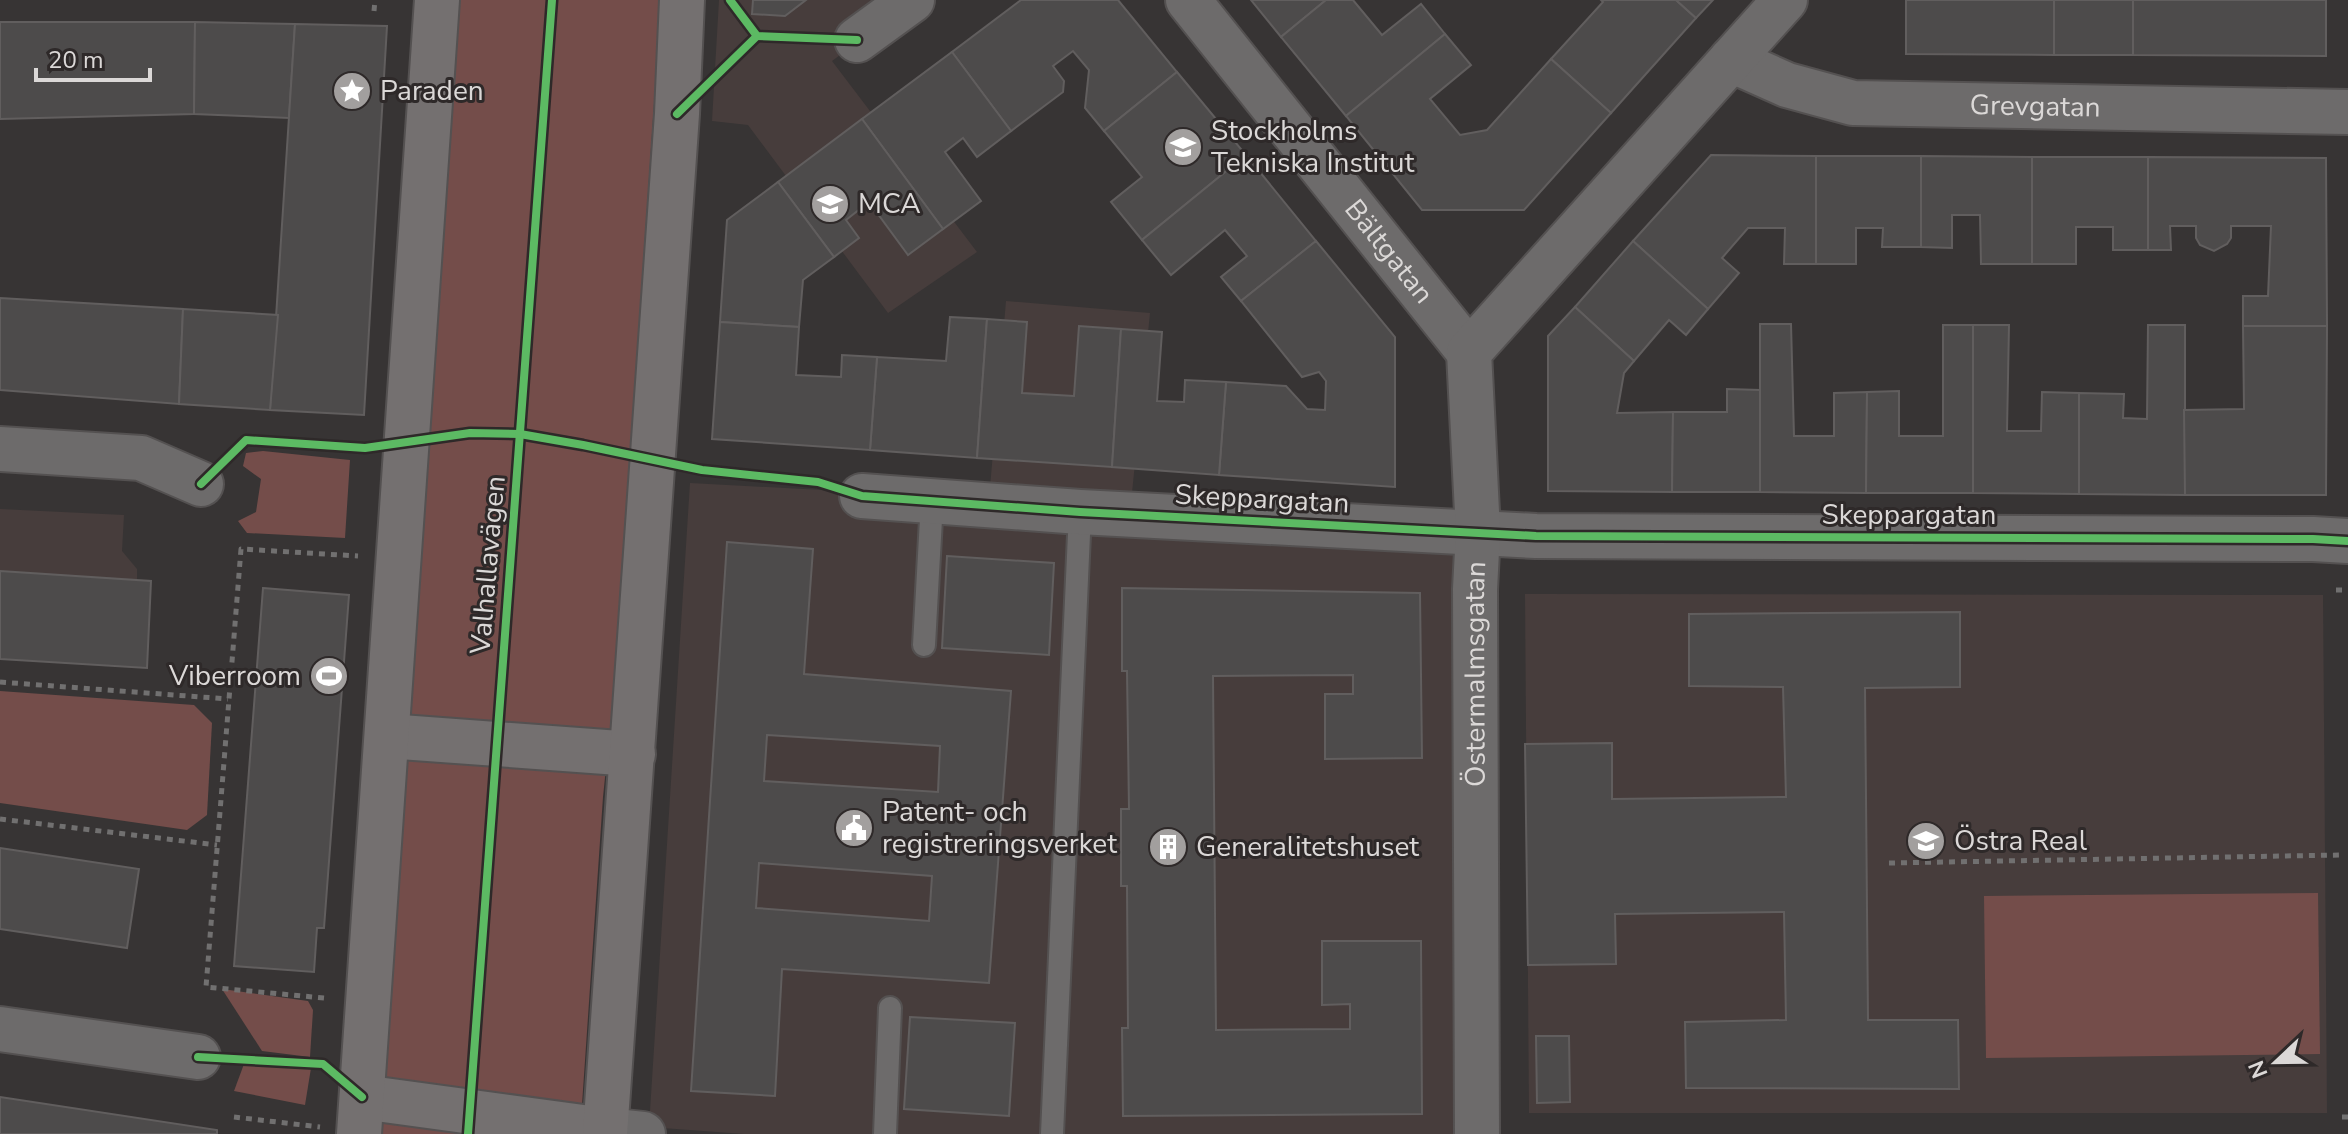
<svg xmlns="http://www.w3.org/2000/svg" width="2348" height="1134" viewBox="0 0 2348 1134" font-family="'Nunito Sans',sans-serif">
<rect width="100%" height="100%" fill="#373434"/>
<g fill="#473d3c">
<path d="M719,0H914L832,61L977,252L888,313L748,125L712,121Z"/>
<path d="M1006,301L1150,313L1130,513L1473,527L1480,1134H744L649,1127L690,483L989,499Z"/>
<path d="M0,509L124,515L122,551L137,569V580L0,571Z"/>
<path d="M1525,594L2323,595L2327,1113H1529Z"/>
</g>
<g fill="#744d4a">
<path d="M456,0H661L615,681L603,797L580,1134H381Z"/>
<path d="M263,451L350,460L345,538L247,533L238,521L256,512L261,479L243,466L246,453Z"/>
<path d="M0,691L194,705L212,723L207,815L187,830L0,803Z"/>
<path d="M2318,893L2320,1054L1986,1058L1984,896Z"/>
<path d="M222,989L308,1001L313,1010L310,1057L262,1051Z"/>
<path d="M244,1064L311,1068L305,1105L234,1091Z"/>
</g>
<g fill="#4d4b4b" stroke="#615e5e" stroke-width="2" fill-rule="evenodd">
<path d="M753,0H806L785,16L752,14Z"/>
<path d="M1021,0H1118L1177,72L1104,131L1085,108L1089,70L1073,51L1053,66L1064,81L1063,92L1011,131L952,52Z"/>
<path d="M1251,0H1326L1281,37Z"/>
<path d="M1326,0H1353L1382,35L1421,4L1445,34L1346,116L1281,37Z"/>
<path d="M1601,0H1676L1696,18L1611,113L1551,59L1603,2Z"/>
<path d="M1676,0H1713L1696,18Z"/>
<path d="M1906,0H2054V55L1906,54Z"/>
<rect x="2054" y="0" width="79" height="55"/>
<path d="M2133,0H2326V56L2133,55Z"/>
<path d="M0,22H195L194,114L0,119Z"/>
<path d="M195,22L295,24L289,118L194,114Z"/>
<path d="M295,24L387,26L364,415L270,410Z"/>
<path d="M1445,34L1471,65L1430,99L1460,135L1487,130L1551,59L1611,113L1524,210H1422L1346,116Z"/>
<path d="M952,52L1011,131L977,157L963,138L945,152L981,201L943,229L862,119Z"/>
<path d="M1177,72L1246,155L1142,240L1111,202L1142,177L1104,131Z"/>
<path d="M862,119L943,229L908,255L869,202L846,220L859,238L834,257L778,182Z"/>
<path d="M1246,155L1316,241L1241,301L1221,277L1247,256L1225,230L1171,275L1142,240Z"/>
<path d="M1711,155L1816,156V264H1784L1785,228H1748L1722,258L1739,273L1708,309L1633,241Z"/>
<path d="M1816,156H1921V247H1882L1883,228H1856V264H1816Z"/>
<path d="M1921,156L2032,157V264H1981L1980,215H1952V248L1921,247Z"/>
<path d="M2032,157H2148V250H2113V227H2076V264H2032Z"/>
<path d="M2148,157L2326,158L2327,326H2243V296H2268L2271,226H2231V238L2227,244L2214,251L2200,245L2196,238V226H2170L2171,250H2148Z"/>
<path d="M778,182L834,257L803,280L799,327L720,322L727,220Z"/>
<path d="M1316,241L1395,337V487L1219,475L1226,382L1286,386L1307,409L1325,410L1326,381L1319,372L1302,377L1241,301Z"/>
<path d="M1633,241L1708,309L1686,335L1669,320L1634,361L1575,307Z"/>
<path d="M0,298L183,309L179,404L0,390Z"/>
<path d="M1575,307L1634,361L1624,373L1617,413L1673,412L1672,492L1548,491V336Z"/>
<path d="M183,309L278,315L270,410L179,404Z"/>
<path d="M950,317L987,319L977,458L870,450L877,357L946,361Z"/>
<path d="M987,319L1027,322L1022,393L1074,396L1079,326L1121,329L1112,467L977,458Z"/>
<path d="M720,322L799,327L796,375L841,377L842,355L877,357L870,450L712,439Z"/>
<path d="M1760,324H1791L1794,436H1834V393L1867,392L1866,493L1760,492Z"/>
<path d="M1943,325H1973V493H1866L1867,392L1899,391V436H1943Z"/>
<path d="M1973,325H2009L2007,431H2041L2042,392L2079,393V494L1973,493Z"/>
<path d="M2148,325H2185V495L2079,494V393L2124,394L2123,418L2147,419Z"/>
<path d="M2243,326H2327L2326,495H2185L2184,410L2244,409Z"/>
<path d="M1121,329L1162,332L1157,401L1184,402L1185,380L1226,382L1219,475L1112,467Z"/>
<path d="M1727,389L1760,390V492H1672L1673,412H1727Z"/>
<path d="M727,542L813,549L804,674L1011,691L989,983L782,969L775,1096L691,1091ZM767,735L940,746L938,792L764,781ZM759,863L932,876L929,921L756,908Z"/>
<path d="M947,556L1054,563L1049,655L942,648Z"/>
<path d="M0,571L151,581L147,668L0,659Z"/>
<path d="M263,588L349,595L324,928H317L314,972L234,966Z"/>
<path d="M1122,588L1420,593L1422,758L1325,759V694H1353V675L1213,676L1216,1030L1350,1029V1004L1322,1005V941H1421L1422,1114L1123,1116L1122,1028H1128L1127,886H1121V809H1129L1127,671H1122Z"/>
<path d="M1960,612V687L1865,688L1868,1020H1958L1959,1089L1686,1088L1685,1022L1786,1020L1784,912L1615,914L1616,964L1528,965L1525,744L1612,743V799L1786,797L1783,687L1689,686V614Z"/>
<path d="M0,848L139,869L127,948L0,929Z"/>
<path d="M910,1017L1015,1023L1009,1116L904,1109Z"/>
<path d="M1536,1036H1569L1570,1102L1537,1103Z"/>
<path d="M0,1097L217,1130V1134H0Z"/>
</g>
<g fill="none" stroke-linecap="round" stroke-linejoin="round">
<g stroke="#545151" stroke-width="26">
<g id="service">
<path d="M924,645L932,501"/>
<path d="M885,1134L890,1008"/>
<path d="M1052,1134L1080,512"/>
</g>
</g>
<g stroke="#545151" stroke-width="48">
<g id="minor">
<path id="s1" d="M1188,0L1469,352"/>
<path d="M857,40L912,0"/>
<path id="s2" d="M1731,60L1787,85L1853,103L2348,112"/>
<path d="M0,449L141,458L201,484"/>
<path d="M862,496L1080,512L1536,536L2313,539L2348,541"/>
<path d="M0,1029L198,1057"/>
<path d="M605,1130L643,1134"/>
<path id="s3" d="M1477,1134L1475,589L1478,532L1469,352L1785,0"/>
</g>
</g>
<g stroke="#545151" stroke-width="48">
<g id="secondary">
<path d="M387,736L633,754"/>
<path d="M362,1097L605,1130"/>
<path d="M359,1134L437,0"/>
<path d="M605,1134L677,114L682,0"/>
</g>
</g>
<g stroke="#717070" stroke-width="5" stroke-dasharray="6 6" stroke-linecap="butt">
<path d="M374,11L375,0"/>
<path d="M2336,590H2348"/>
<path d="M0,682L228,699"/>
<path d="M0,819L217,845"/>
<path d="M1889,863L2340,855"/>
<path d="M324,998L206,987L241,549L358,556"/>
<path d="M234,1117L320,1127"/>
<path d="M2342,1117H2348"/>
</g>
<use href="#service" stroke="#6d6b6b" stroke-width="22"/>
<use href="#minor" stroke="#6d6b6b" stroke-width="44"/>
<use href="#secondary" stroke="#747070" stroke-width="44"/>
<g stroke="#2e2929" stroke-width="13">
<g id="cycleway">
<path d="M730,0L757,36L857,40"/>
<path d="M677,114L757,36"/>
<path d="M201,484L246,440L365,448L470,433L520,434L583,445L702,470L818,482L862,496L1080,512L1536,536L2313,539L2348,541"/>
<path d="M198,1057L323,1064L362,1097"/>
<path d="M468,1134L552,0"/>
</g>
</g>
<use href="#cycleway" stroke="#5cba63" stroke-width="8"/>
</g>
<defs>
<g id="sight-disc" transform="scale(2)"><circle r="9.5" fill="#a29f9e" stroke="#2e2929"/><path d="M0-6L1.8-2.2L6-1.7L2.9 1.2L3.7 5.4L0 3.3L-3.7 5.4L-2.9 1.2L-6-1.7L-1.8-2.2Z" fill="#fff"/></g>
<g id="university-disc" transform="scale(2)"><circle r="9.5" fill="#a29f9e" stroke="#2e2929"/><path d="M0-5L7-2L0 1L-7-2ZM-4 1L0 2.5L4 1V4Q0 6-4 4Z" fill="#fff"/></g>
<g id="stadium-disc" transform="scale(2)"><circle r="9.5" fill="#a29f9e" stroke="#2e2929"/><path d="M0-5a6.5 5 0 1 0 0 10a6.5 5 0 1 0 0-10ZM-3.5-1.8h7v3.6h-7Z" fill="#fff"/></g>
<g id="civic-disc" transform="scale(2)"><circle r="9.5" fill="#a29f9e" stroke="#2e2929"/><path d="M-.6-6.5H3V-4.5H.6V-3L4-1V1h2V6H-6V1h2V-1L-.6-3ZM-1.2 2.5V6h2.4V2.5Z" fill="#fff"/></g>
<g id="school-disc" transform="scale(2)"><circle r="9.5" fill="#a29f9e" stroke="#2e2929"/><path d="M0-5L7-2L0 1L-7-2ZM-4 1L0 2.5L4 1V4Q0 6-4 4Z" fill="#fff"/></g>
<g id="building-disc" transform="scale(2)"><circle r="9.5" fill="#a29f9e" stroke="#2e2929"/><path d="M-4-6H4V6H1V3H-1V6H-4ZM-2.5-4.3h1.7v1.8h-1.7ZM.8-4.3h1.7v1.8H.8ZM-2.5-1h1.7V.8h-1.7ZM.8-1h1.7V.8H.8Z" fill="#fff"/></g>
</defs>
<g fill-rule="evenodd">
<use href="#sight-disc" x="352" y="91"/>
<use href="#university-disc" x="1183" y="147"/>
<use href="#university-disc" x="830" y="204"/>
<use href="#stadium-disc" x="329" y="676"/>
<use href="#civic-disc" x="854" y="828"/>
<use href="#school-disc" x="1926" y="841"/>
<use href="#building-disc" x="1168" y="847"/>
</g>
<g text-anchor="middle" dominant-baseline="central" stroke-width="6" stroke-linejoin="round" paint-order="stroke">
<g font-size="28" fill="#dbd8d7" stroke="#2e2929" text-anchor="start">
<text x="380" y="91">Paraden</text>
<text x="1211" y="131">Stockholms<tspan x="1211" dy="32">Tekniska Institut</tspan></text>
<text x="858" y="204">MCA</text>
<text x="301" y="676" text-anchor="end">Viberroom</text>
<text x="882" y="812">Patent- och<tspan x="882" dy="32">registreringsverket</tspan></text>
<text x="1954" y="841">Östra Real</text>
<text x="1196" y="847">Generalitetshuset</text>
</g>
<g font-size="28" fill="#dbd8d7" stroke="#2e2929">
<text stroke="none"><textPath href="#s2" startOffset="312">Grevgatan</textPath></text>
<text stroke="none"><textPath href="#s1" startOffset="322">Bältgatan</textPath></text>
<text transform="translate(1262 499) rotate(3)">Skeppargatan</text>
<text x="1909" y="515">Skeppargatan</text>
<text transform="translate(488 565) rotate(-85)">Valhallavägen</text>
<text stroke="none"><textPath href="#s3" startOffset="460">Östermalmsgatan</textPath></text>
</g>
</g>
<g transform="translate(2276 1062) rotate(248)" stroke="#2e2929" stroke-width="6" paint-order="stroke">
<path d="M0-6L14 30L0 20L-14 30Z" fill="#dbd8d7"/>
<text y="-12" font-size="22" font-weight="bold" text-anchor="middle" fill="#dbd8d7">N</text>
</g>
<path d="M36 68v12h114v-12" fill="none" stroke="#dbd8d7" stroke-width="4"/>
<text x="48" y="68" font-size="24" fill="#dbd8d7" stroke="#2e2929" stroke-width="6" paint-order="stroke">20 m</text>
</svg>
